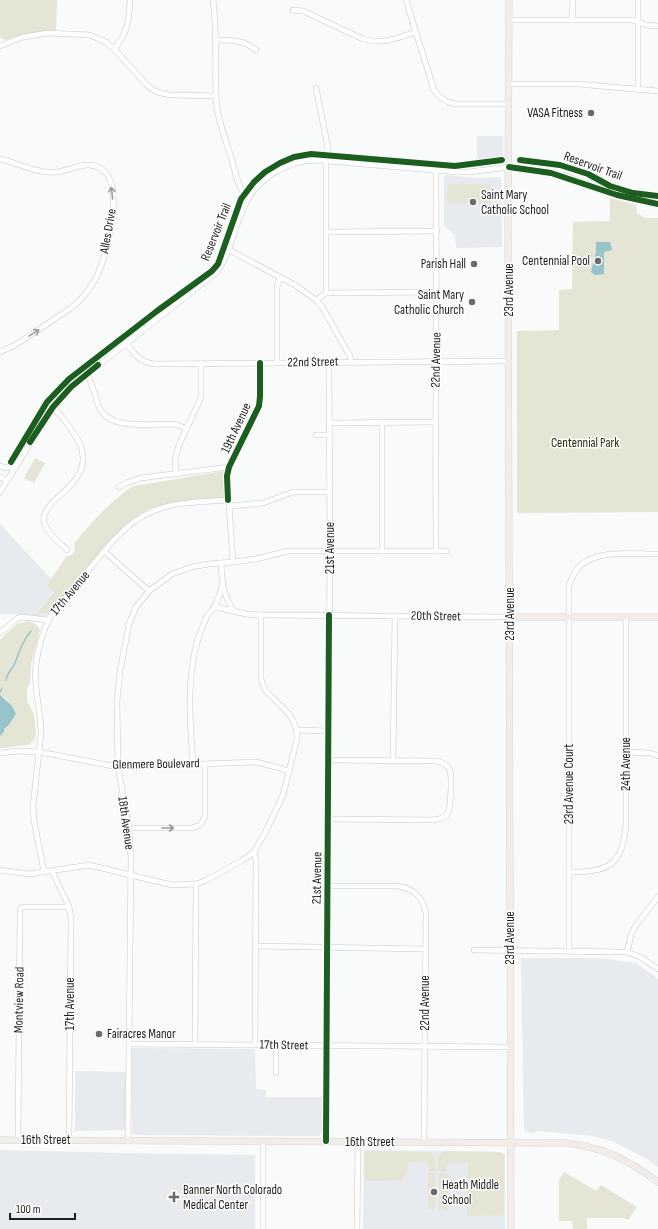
<svg xmlns="http://www.w3.org/2000/svg" width="658" height="1229" viewBox="0 0 658 1229" font-family="'Sofia Sans Condensed',sans-serif">
<rect width="100%" height="100%" fill="#f9fafa"/>
<g fill="#e7eaee">
<path d="M477,136H503V162L477,165Z"/>
<path d="M445,175L477,178L501,177L502,247L456,248L455,235L444,225V178Z"/>
<path d="M0,524L51,579L47,585L54,591L36,612L51,613L48,615L44,616L0,614Z"/>
<path d="M521,958H600L636,963L658,979V1167L647,1159L614,1142L593,1136L538,1131L531,1133L524,1130Z"/>
<path d="M132,1048L255,1049L256,1089L266,1090V1097H322V1133L319,1136L136,1135L132,1133Z"/>
<path d="M75,1071L126,1072L125,1130L75,1131Z"/>
<path d="M0,1150L123,1153L255,1155V1229H0Z"/>
<path d="M364,1150L500,1152L505,1154V1229H363Z"/>
</g>
<g fill="#e4e5d5">
<path d="M0,0H57L56,31C38,32 22,34 5,40L0,37Z"/>
<path d="M448,184H491V203H447Z"/>
<path d="M610,198L636,205L637,213L645,218H658V512L517,513V331L559,330V290L572,289L573,222L610,221Z"/>
<path d="M35,458L45,463L34,483L24,478Z"/>
<path d="M224,471L226,499L174,502L149,509L142,513L124,527L51,613H36L54,592L47,585L66,557L71,555L75,551L74,544C88,526 114,497 134,486Z"/>
<path d="M29,621L37,625L40,630L31,664L30,683L27,689V702L34,714L36,734L35,738L32,742L28,745L0,748V736L2,734L4,729L8,726L13,717L16,716L6,699L0,695V640L17,624Z"/>
<path d="M364,1151L431,1152L435,1158L436,1171H429V1162H409L407,1171L402,1180L365,1181Z"/>
<path d="M444,1151L500,1152L504,1155V1215L467,1216L468,1163H447L446,1172L438,1171V1157Z"/>
<path d="M564,1172L596,1191L601,1185L637,1207L628,1220L623,1218H587V1229H573L572,1221H559V1180Z"/>
<rect x="428" y="1173" width="7" height="36"/>
<path d="M439,1173L448,1174V1211L439,1209Z"/>
</g>
<g fill="#99c3cb">
<path d="M596,242H610L612,250L604,252V274L595,275L591,272L596,252Z"/>
<path d="M0,695L12,706L16,714L8,726L4,729V732L0,736Z"/>
</g>
<g fill="none" stroke-linecap="round" stroke-linejoin="round">
<g stroke="#99c3cb" stroke-width="1.5">
<path d="M6,680C7,672 13,669 15,663C19,651 23,640 31,631"/>
<path d="M0,692L2,689"/>
</g>
<g stroke="#c7c7c7" stroke-width="6">
<g id="minor">
<path d="M213,0C217,31 215,63 216,95C216,116 225,137 231,157C235,171 238,188 248,199"/>
<path d="M406,0L434,90C439,98 445,102 455,104H509"/>
<path d="M638,0V89"/>
<path d="M293,10L303,11L363,39C383,45 397,38 415,32"/>
<path d="M510,20H632L647,25L658,26"/>
<path d="M572,20L573,0"/>
<path d="M216,40C230,40 245,40 256,50"/>
<path d="M0,46L23,37L48,33L90,35L106,42L114,49L148,86L157,92L170,95L216,96"/>
<path d="M114,49C128,33 129,20 130,0"/>
<path d="M509,84H578L658,91"/>
<path d="M316,88L328,148L326,161V293"/>
<path d="M0,159C19,163 36,174 56,172C70,171 84,161 98,167C128,180 107,256 96,278C90,289 81,300 71,308L17,344L0,352"/>
<path d="M327,232L437,231"/>
<path d="M229,250L295,285L316,300L323,308L334,328L350,356L351,362"/>
<path d="M316,300L326,293L437,292"/>
<path d="M126,343C134,354 140,362 154,364L509,361"/>
<path d="M277,363V287L280,277"/>
<path d="M87,374C93,385 95,398 100,409C111,430 152,424 172,424L178,425L186,429"/>
<path d="M53,407C64,419 75,432 81,447C95,487 34,500 45,525C49,535 60,543 67,550"/>
<path d="M329,423L435,422"/>
<path d="M316,435H329"/>
<path d="M0,466L5,468L16,466"/>
<path d="M176,474L175,459L179,445L198,404L201,397V364"/>
<path d="M0,477L7,480"/>
<path d="M119,487L126,483L141,478L229,467"/>
<path d="M0,492L53,407L71,387L217,272C231,252 234,228 244,207C256,179 286,161 316,160L457,172H468L509,167L528,169L566,176L617,195L658,204"/>
<path d="M229,506L263,503L293,492H329"/>
<path d="M382,551V423"/>
<path d="M436,551C435,424 437,297 436,170"/>
<path d="M105,552L149,591"/>
<path d="M233,562L227,476L229,467L259,406L260,396V363"/>
<path d="M221,563C222,583 223,593 233,610"/>
<path d="M215,607L246,614L261,615L510,617"/>
<path d="M0,633L18,618L22,617L48,620"/>
<path d="M297,730L328,731"/>
<path d="M626,752L650,753L658,756"/>
<path d="M0,753L18,751L40,752L118,767L256,762L276,767L288,771"/>
<path d="M328,760L436,761C442,762 448,765 450,771C452,778 451,809 447,815C443,819 438,819 433,820L328,819"/>
<path d="M393,760L395,616"/>
<path d="M193,764C190,722 186,680 198,639C201,631 204,623 207,616C209,612 213,610 215,606C218,600 220,593 222,586"/>
<path d="M129,828H192L200,825L205,817V764"/>
<path d="M254,852L256,861L255,1045"/>
<path d="M0,870L29,874L89,865L172,885L196,884L207,880L243,860L254,852L267,829L283,795L297,739C298,716 279,705 265,690L261,679V615"/>
<path d="M52,871L69,907L71,919L69,1140"/>
<path d="M44,872L34,821L33,806L41,734C41,710 33,688 36,664C38,650 42,634 48,621C53,609 66,598 74,588C96,562 120,525 151,512C175,501 203,502 228,500"/>
<path d="M569,872C608,872 623,866 626,824V617"/>
<path d="M328,886H398C414,889 423,897 426,913L424,1142"/>
<path d="M256,946L425,949"/>
<path d="M474,950L627,952L640,957L658,969"/>
<path d="M569,951V585C572,579 574,571 580,566C598,549 634,554 658,554"/>
<path d="M627,952L631,935L636,925L658,897"/>
<path d="M129,1044L511,1047"/>
<path d="M195,1044L196,884"/>
<path d="M276,1045V1073"/>
<path d="M18,1140L20,911L21,908L24,907H69"/>
<path d="M128,1140L131,859L129,828L118,767L117,701L120,671L129,624L136,607L149,591L172,574L192,567L208,564L233,562L256,559L288,551H447"/>
<path d="M326,1141L330,551L329,362"/>
<path d="M263,1229V1141"/>
<path d="M357,1229L358,1142"/>
</g>
</g>
<g stroke="#d4d5d5" stroke-width="7">
<g id="major">
<path d="M509,0L508,220L511,1229"/>
<path d="M510,617H658"/>
<path d="M0,1140L566,1143C605,1148 627,1159 658,1182"/>
</g>
</g>
<use href="#minor" stroke="#fefefe" stroke-width="5"/>
<use href="#major" stroke="#f3edea" stroke-width="6"/>
<g stroke="#fff" stroke-width="8">
<g id="cycleway">
<path d="M520,160L560,165L588,174L610,186L633,193L658,196"/>
<path d="M509,167L551,173L617,195L658,204"/>
<path d="M30,442L53,407L71,387L98,365"/>
<path d="M11,462L47,402L69,379L157,311L212,271L218,264L241,199L254,182L265,172L280,163L294,157L311,154L455,166L502,160"/>
<path d="M228,500L227,476L229,467L259,406L260,396V363"/>
<path d="M326,1141L329,615"/>
</g>
</g>
<use href="#cycleway" stroke="#1b5e20" stroke-width="6"/>
</g>
<defs><path id="oneway-shaft" d="M-6 0H5M1.5-3L5.5 0L1.5 3" fill="none" stroke-width="1.6" stroke-linecap="round" stroke-linejoin="round"/></defs>
<g stroke="#999">
<use href="#oneway-shaft" transform="translate(112 193) rotate(-96)"/>
<use href="#oneway-shaft" transform="translate(34 333) rotate(-31)"/>
<use href="#oneway-shaft" transform="translate(168 828)"/>
</g>
<g fill="#6a6a6b" stroke="#fff" stroke-width="1.5">
<circle cx="591" cy="113" r="4"/>
<circle cx="473" cy="202" r="4"/>
<circle cx="598" cy="261" r="4"/>
<circle cx="474" cy="264" r="4"/>
<circle cx="472" cy="302" r="4"/>
<circle cx="99" cy="1034" r="4"/>
<circle cx="434" cy="1192" r="4"/>
<path d="M172 1191h4v4h4v4h-4v4h-4v-4h-4v-4h4z"/>
</g>
<g text-anchor="middle" dominant-baseline="central" stroke-width="3" stroke-linejoin="round" paint-order="stroke">
<g font-size="13" fill="#1d1d1e" stroke="#fff" text-anchor="end">
<text x="583" y="113">VASA Fitness</text>
<text x="481" y="195" text-anchor="start">Saint Mary<tspan x="481" dy="15">Catholic School</tspan></text>
<text x="590" y="261">Centennial Pool</text>
<text x="466" y="264">Parish Hall</text>
<text x="464" y="295">Saint Mary<tspan x="464" dy="15">Catholic Church</tspan></text>
<text x="107" y="1034" text-anchor="start">Fairacres Manor</text>
<text x="442" y="1185" text-anchor="start">Heath Middle<tspan x="442" dy="15">School</tspan></text>
<text x="183" y="1190" text-anchor="start">Banner North Colorado<tspan x="183" dy="15">Medical Center</tspan></text>
</g>
<g font-size="13" fill="#1d1d1e" stroke="#fff">
<text transform="translate(593 166) rotate(20)">Reservoir Trail</text>
<text transform="translate(108 231) rotate(-80)">Alles Drive</text>
<text transform="translate(216 232) rotate(-68)">Reservoir Trail</text>
<text transform="translate(509 290) rotate(-90)">23rd Avenue</text>
<text transform="translate(436 360) rotate(-89)">22nd Avenue</text>
<text transform="translate(313 362) rotate(-1)">22nd Street</text>
<text transform="translate(236 428) rotate(-65)">19th Avenue</text>
<text transform="translate(330 548) rotate(-90)">21st Avenue</text>
<text transform="translate(70 593) rotate(-50)">17th Avenue</text>
<text transform="translate(510 614) rotate(-90)">23rd Avenue</text>
<text transform="translate(436 616) rotate(1)">20th Street</text>
<text transform="translate(156 764) rotate(-1)">Glenmere Boulevard</text>
<text transform="translate(626 764) rotate(-90)">24th Avenue</text>
<text transform="translate(569 784) rotate(-90)">23rd Avenue Court</text>
<text transform="translate(126 823) rotate(82)">18th Avenue</text>
<text transform="translate(317 878) rotate(-89)">21st Avenue</text>
<text transform="translate(510 938) rotate(-90)">23rd Avenue</text>
<text transform="translate(19 1000) rotate(-89)">Montview Road</text>
<text transform="translate(425 1003) rotate(-90)">22nd Avenue</text>
<text transform="translate(70 1004) rotate(-90)">17th Avenue</text>
<text transform="translate(284 1045) rotate(1)">17th Street</text>
<text x="46" y="1140">16th Street</text>
<text x="370" y="1142">16th Street</text>
</g>
<g font-size="13" fill="#2d2e08" stroke="#fff">
<text x="585" y="443">Centennial Park</text>
</g>
</g>
<path d="M10 1213v6h65v-6" fill="none" stroke="#1d1d1e" stroke-width="2"/>
<text x="16" y="1213" font-size="12" fill="#1d1d1e" stroke="#ffffff" stroke-width="3" paint-order="stroke">100 m</text>
</svg>
